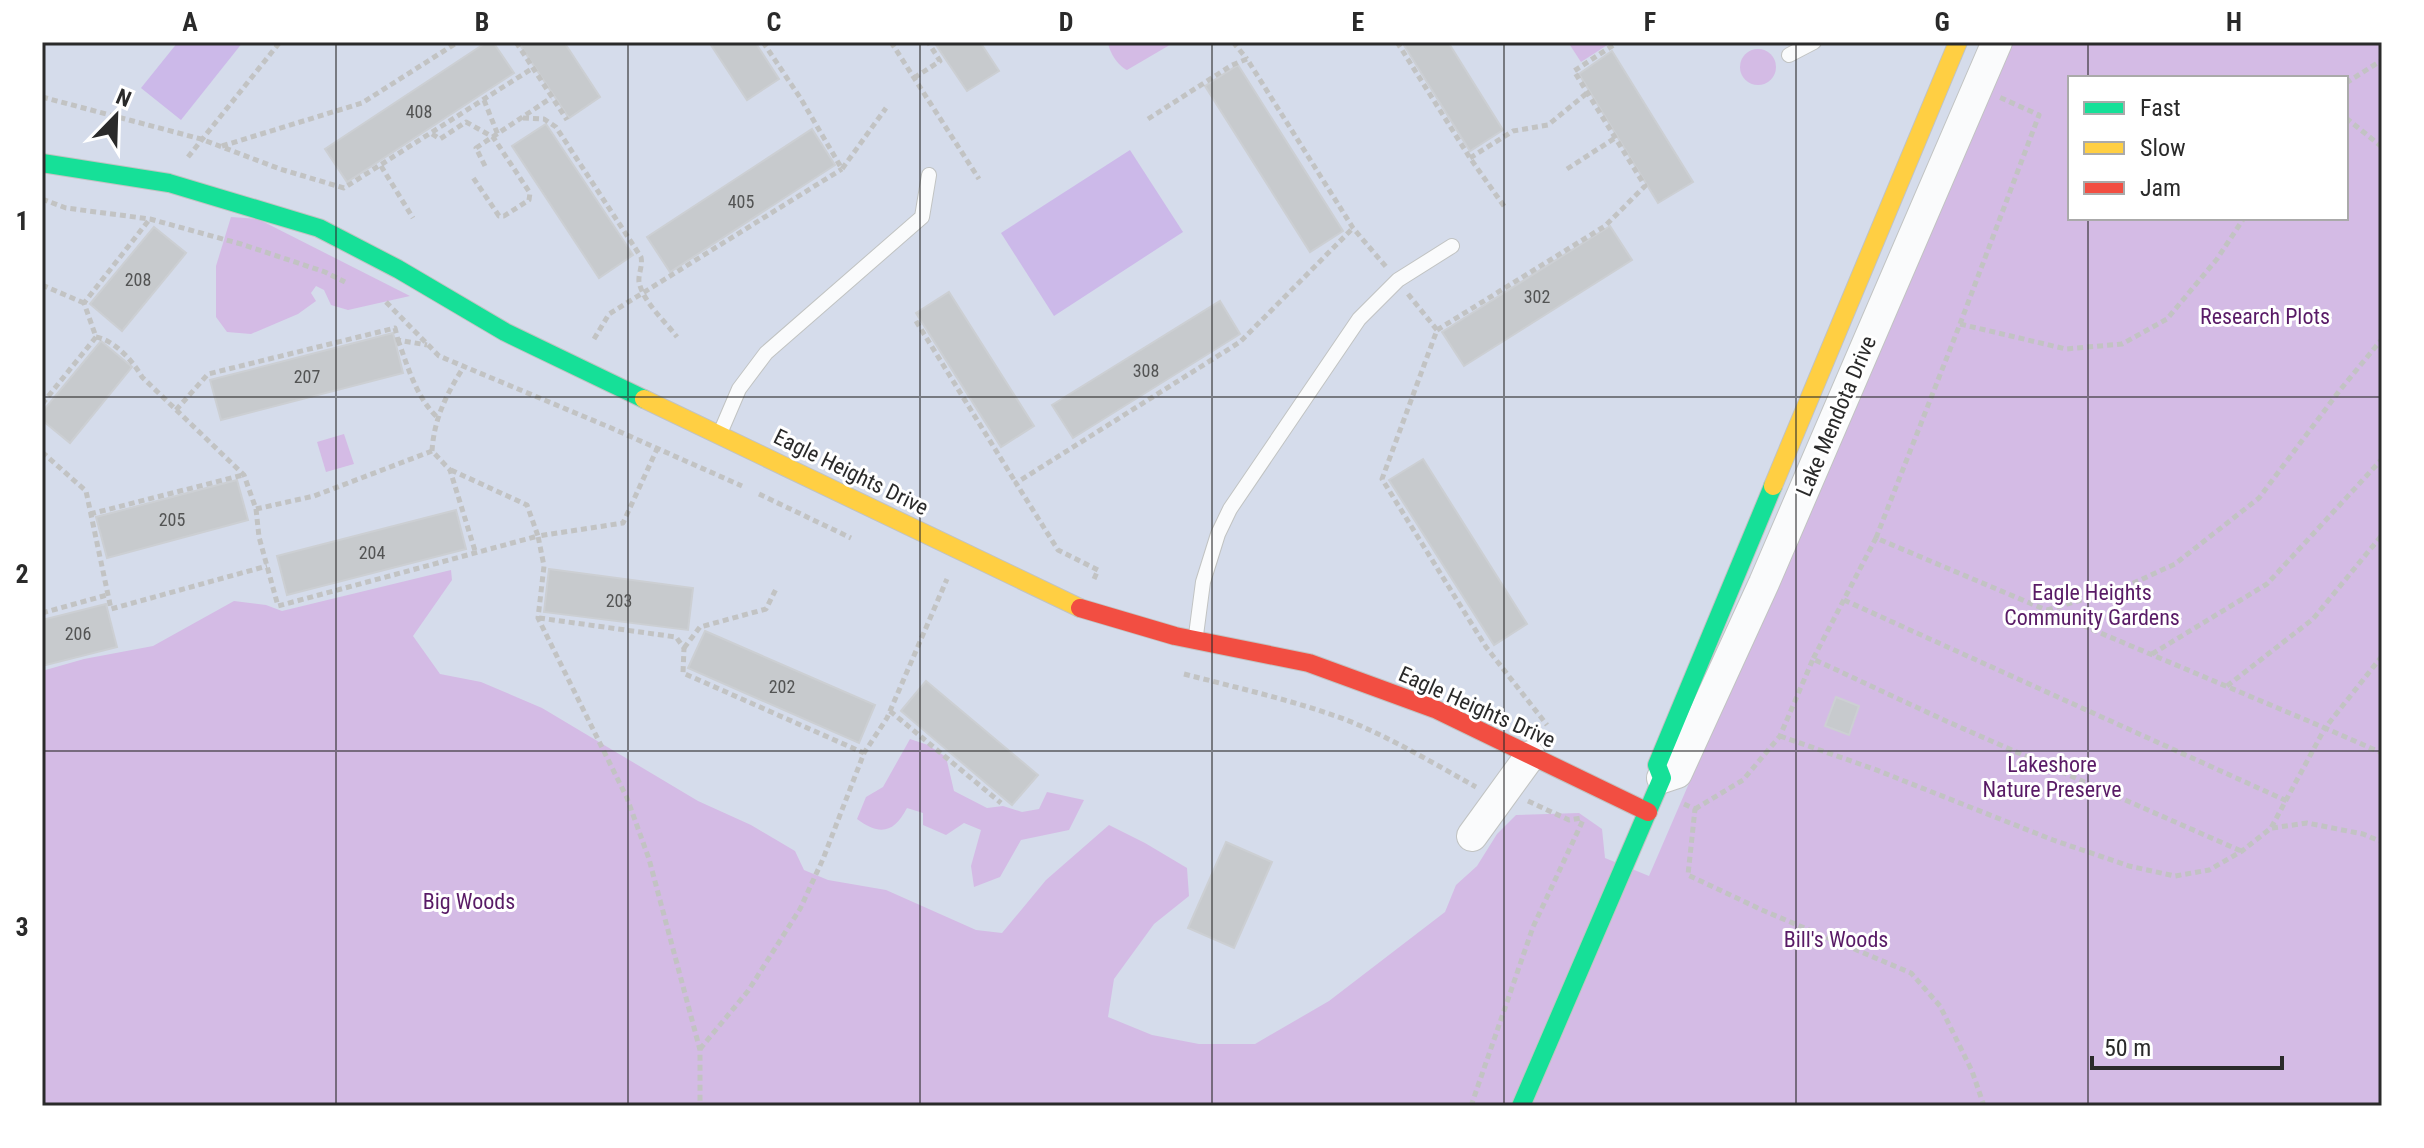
<svg xmlns="http://www.w3.org/2000/svg" width="2424" height="1148" viewBox="0 0 2424 1148" font-family="'Roboto Condensed',sans-serif">
<rect width="100%" height="100%" fill="#e0e4e8"/>
<path fill="#d5dceb" fill-rule="evenodd" d="M42,42H2382V1106H42ZM2070,78H2346V218H2070Z"/>
<g fill="#d4bbe5" fill-rule="evenodd">
<path d="M1108,42H1171L1168,46L1127,70C1118,66 1109,52 1108,42Z"/>
<path d="M1568,42H1612L1581,62Z"/>
<path d="M2009,42H2382V1106H42V671L84,659L153,646L234,601L266,605L282,611L451,570L452,580L413,636L440,674L481,682L542,708L698,801L751,825L795,851L804,870L828,880L886,890L976,930L1002,933L1046,880L1109,825L1145,843L1187,868L1189,896L1154,924L1114,979L1108,1017L1152,1035L1199,1044H1255L1329,1001L1445,912L1456,885L1477,866L1497,834L1516,815L1579,813L1602,829L1605,858L1649,876ZM2070,78H2346V218H2070Z"/>
<circle cx="1758" cy="67" r="18"/>
<path d="M231,217L258,219L410,296L348,310L331,305L324,290L316,286L311,293L316,301L298,314L251,334L227,332L216,317V266Z"/>
<path d="M344,434L354,464L326,472L317,442Z"/>
<path d="M910,739L928,745L946,757L954,791L987,808L1003,806L1022,812L1039,809L1047,792L1084,800L1069,830L1021,840L1000,877L974,887L971,866L981,830L964,823L946,835L923,825V813L907,808C894,833 880,836 857,819L866,797L883,787Z"/>
</g>
<g fill="#ccb9e9">
<path d="M178,42H243L181,120L141,88Z"/>
<path d="M1130,150L1183,232L1054,316L1001,233Z"/>
</g>
<g fill="#c7cacd" stroke="#cccfd3" stroke-width="2">
<path d="M487,42H493L514,73L347,182L325,149Z"/>
<path d="M518,42H564L600,97L569,118Z"/>
<path d="M709,42H755L779,79L747,100Z"/>
<path d="M934,42H980L999,71L967,91Z"/>
<path d="M1402,42H1448L1503,130L1470,151Z"/>
<path d="M1612,51L1693,182L1658,203L1579,74Z"/>
<path d="M1238,65L1343,231L1310,252L1205,86Z"/>
<path d="M546,124L633,255L599,278L512,146Z"/>
<path d="M812,129L835,165L670,272L647,237Z"/>
<path d="M1610,226L1632,260L1464,366L1442,332Z"/>
<path d="M154,227L186,253L122,331L90,304Z"/>
<path d="M949,292L1034,426L1001,447L916,313Z"/>
<path d="M1220,301L1240,334L1073,438L1052,405Z"/>
<path d="M393,333L403,373L221,420L210,380Z"/>
<path d="M101,341L132,367L70,443L42,420V412Z"/>
<path d="M1423,459L1527,624L1494,645L1389,480Z"/>
<path d="M237,480L248,520L107,558L96,517Z"/>
<path d="M456,510L466,549L287,595L277,556Z"/>
<path d="M549,569L693,588L688,630L544,612Z"/>
<path d="M106,604L117,647L42,666V620Z"/>
<path d="M705,631L875,705L859,743L688,668Z"/>
<path d="M926,681L1038,775L1012,805L901,711Z"/>
<path d="M1836,697L1859,706L1849,735L1825,726Z"/>
<path d="M1226,842L1272,862L1234,948L1188,928Z"/>
</g>
<g fill="none" stroke-linecap="round" stroke-linejoin="round">
<g stroke="#c1c3c2" stroke-width="16">
<g id="lane">
<path d="M1789,55L1814,42"/>
<path d="M721,431L739,389L766,353L922,217L929,175"/>
<path d="M1196,635L1203,582L1218,534L1230,509L1359,319L1398,280L1452,246"/>
</g>
</g>
<g stroke="#c1c3c2" stroke-width="32">
<g id="street">
<path d="M1662,778L1677,773L1764,583L1997,42"/>
<path d="M1472,836L1530,756"/>
</g>
</g>
<g stroke="#c1c3c2" stroke-width="20">
<g id="fast">
<path d="M42,163L169,183L319,228L398,269L505,332L644,399"/>
<path d="M1521,1106L1662,778L1657,765L1773,486"/>
</g>
</g>
<g stroke="#c1c3c2" stroke-width="20">
<g id="slow">
<path d="M644,399L1080,608"/>
<path d="M1773,486L1958,42"/>
</g>
</g>
<g stroke="#c1c3c2" stroke-width="20">
<path id="jam" d="M1080,608L1175,636L1309,663L1435,709L1648,812"/>
</g>
<g stroke="#c2c3c3" stroke-width="5" stroke-dasharray="6 4" stroke-linecap="butt">
<path d="M516,42L567,120"/>
<path d="M763,42L801,99L842,169L886,108"/>
<path d="M891,42L979,179"/>
<path d="M1233,42L1247,59"/>
<path d="M1397,42L1470,158L1506,209"/>
<path d="M914,78L940,61L928,42"/>
<path d="M2346,83L2382,60"/>
<path d="M42,97L201,139L280,169L344,188L533,68"/>
<path d="M484,100L498,135"/>
<path d="M523,118L544,119L556,127L641,257C643,266 638,274 639,282C643,302 665,321 677,337"/>
<path d="M2346,118L2382,147"/>
<path d="M1148,119L1232,65L1247,59L1353,228L1387,268"/>
<path d="M432,134L440,139L466,122L493,137L530,193L529,200L504,216H499L472,176"/>
<path d="M222,146L362,103L458,42"/>
<path d="M188,157L280,42"/>
<path d="M1470,158L1513,131L1548,125L1587,93"/>
<path d="M381,166L413,218"/>
<path d="M485,166L476,148L551,98"/>
<path d="M1567,169L1615,138"/>
<path d="M42,199L66,208L150,219L241,244L325,272L345,282"/>
<path d="M42,285L84,303"/>
<path d="M1408,294L1437,330L1382,479L1486,647L1547,725"/>
<path d="M386,302L439,356L609,427L742,486"/>
<path d="M916,321L1016,483"/>
<path d="M1960,324L2039,115L1999,97"/>
<path d="M1437,330L1605,226L1645,186L1574,71L1618,42"/>
<path d="M96,337C114,340 133,361 142,377L244,475L256,509L314,496L432,451L450,470L476,554"/>
<path d="M594,339L609,314L842,169"/>
<path d="M398,340C408,367 416,397 437,417"/>
<path d="M42,404L96,337L84,303L149,220"/>
<path d="M176,410L208,374L395,328L398,340L427,345"/>
<path d="M432,451C434,419 446,395 463,368"/>
<path d="M42,452L86,491L111,609L267,566"/>
<path d="M451,470L527,505L538,536L623,523L657,449"/>
<path d="M759,494L851,538"/>
<path d="M256,509L259,537L278,606L538,536L544,566L538,618L627,798L649,859L700,1050V1106"/>
<path d="M90,514L243,475"/>
<path d="M1876,538L1960,324L2066,349L2122,344L2167,319L2217,259L2244,218"/>
<path d="M1094,579L1098,570L1058,550L1016,483L1240,342L1353,228"/>
<path d="M1844,600L2287,801"/>
<path d="M2047,610L2125,587L2175,564L2259,498L2340,390L2382,339"/>
<path d="M42,613L107,595"/>
<path d="M539,618L676,637L684,648L683,673L864,753"/>
<path d="M684,648L700,627L766,609L777,587"/>
<path d="M2152,654L2267,584L2382,459"/>
<path d="M2382,656L2325,728L2382,753"/>
<path d="M1184,674C1238,688 1292,700 1344,719C1390,737 1433,763 1476,787"/>
<path d="M2227,686L2313,619L2382,535"/>
<path d="M890,711L1001,803"/>
<path d="M1780,736L1874,769L2053,840L2129,866L2175,876L2209,870L2242,851L2271,828L2325,728L1876,538L1813,659"/>
<path d="M1528,801L1569,820L1581,818"/>
<path d="M1684,804L1695,809L1688,875L1762,910L1911,973L1940,1006L1972,1071L1984,1106"/>
<path d="M1695,809L1743,780L1780,736L1813,659L1946,721L2241,851"/>
<path d="M2272,828L2307,823L2363,834L2382,842"/>
<path d="M700,1049L748,991L800,909L823,859L864,753L887,718L947,579"/>
<path d="M1471,1106L1533,927L1584,818"/>
</g>
<use href="#lane" stroke="#fafbfc" stroke-width="14"/>
<use href="#street" stroke="#fafbfc" stroke-width="30"/>
<use href="#fast" stroke="#16e098" stroke-width="18"/>
<use href="#slow" stroke="#ffcf43" stroke-width="18"/>
<use href="#jam" stroke="#f24e42" stroke-width="18"/>
</g>
<path fill="none" stroke="#2a2a2a" stroke-width="2" stroke-opacity="0.55" d="M336,42V1106M628,42V1106M920,42V1106M1212,42V1106M1504,42V1106M1796,42V1106M2088,42V78M2088,218V1106M42,397H2382M42,751H2382"/>
<g text-anchor="middle" dominant-baseline="central" stroke-width="6" stroke-linejoin="round" paint-order="stroke">
<g font-size="18" fill="#535454">
<text x="419" y="111">408</text>
<text x="741" y="201">405</text>
<text x="138" y="279">208</text>
<text x="1537" y="296">302</text>
<text x="1146" y="370">308</text>
<text x="307" y="376">207</text>
<text x="172" y="519">205</text>
<text x="372" y="552">204</text>
<text x="619" y="600">203</text>
<text x="78" y="633">206</text>
<text x="782" y="686">202</text>
</g>
<g font-size="22" fill="#591b66" stroke="#fff">
<text x="2265" y="316">Research Plots</text>
<text x="2092" y="592">Eagle Heights<tspan x="2092" dy="25">Community Gardens</tspan></text>
<text x="2052" y="764">Lakeshore<tspan x="2052" dy="25">Nature Preserve</tspan></text>
<text x="469" y="901">Big Woods</text>
<text x="1836" y="939">Bill's Woods</text>
</g>
<g font-size="22" fill="#2a2a2a" stroke="#fff">
<text transform="translate(1836 416) rotate(-67)">Lake Mendota Drive</text>
<text transform="translate(851 472) rotate(26)">Eagle Heights Drive</text>
<text transform="translate(1477 707) rotate(24)">Eagle Heights Drive</text>
</g>
</g>
<rect width="2424" height="1148" fill="none" stroke="#ffffff" stroke-width="88"/>
<rect x="2068" y="76" width="280" height="144" fill="#ffffff" stroke="#aaaaaa" stroke-width="2"/>
<rect x="2084" y="102" width="40" height="12" fill="#16e098" stroke="#aaaaaa" stroke-width="2"/>
<text x="2140" y="116" font-size="24" fill="#2a2a2a">Fast</text>
<rect x="2084" y="142" width="40" height="12" fill="#ffcf43" stroke="#aaaaaa" stroke-width="2"/>
<text x="2140" y="156" font-size="24" fill="#2a2a2a">Slow</text>
<rect x="2084" y="182" width="40" height="12" fill="#f24e42" stroke="#aaaaaa" stroke-width="2"/>
<text x="2140" y="196" font-size="24" fill="#2a2a2a">Jam</text>
<g transform="translate(116 116) rotate(23)" stroke="#ffffff" stroke-width="6" paint-order="stroke">
<path d="M0-6L14 30L0 20L-14 30Z" fill="#2a2a2a"/>
<text y="-12" font-size="22" font-weight="bold" text-anchor="middle" fill="#2a2a2a">N</text>
</g>
<path d="M2092 1056v12h190v-12" fill="none" stroke="#2a2a2a" stroke-width="4"/>
<text x="2104" y="1056" font-size="24" fill="#2a2a2a" stroke="#ffffff" stroke-width="6" paint-order="stroke">50 m</text>
<rect x="44" y="44" width="2336" height="1060" fill="none" stroke="#2a2a2a" stroke-width="3"/>
<g font-size="26" text-anchor="middle" font-weight="bold" fill="#2a2a2a">
<text x="190" y="31">A</text>
<text x="482" y="31">B</text>
<text x="774" y="31">C</text>
<text x="1066" y="31">D</text>
<text x="1358" y="31">E</text>
<text x="1650" y="31">F</text>
<text x="1942" y="31">G</text>
<text x="2234" y="31">H</text>
<text x="22" y="230">1</text>
<text x="22" y="583">2</text>
<text x="22" y="936">3</text>
</g>
</svg>
